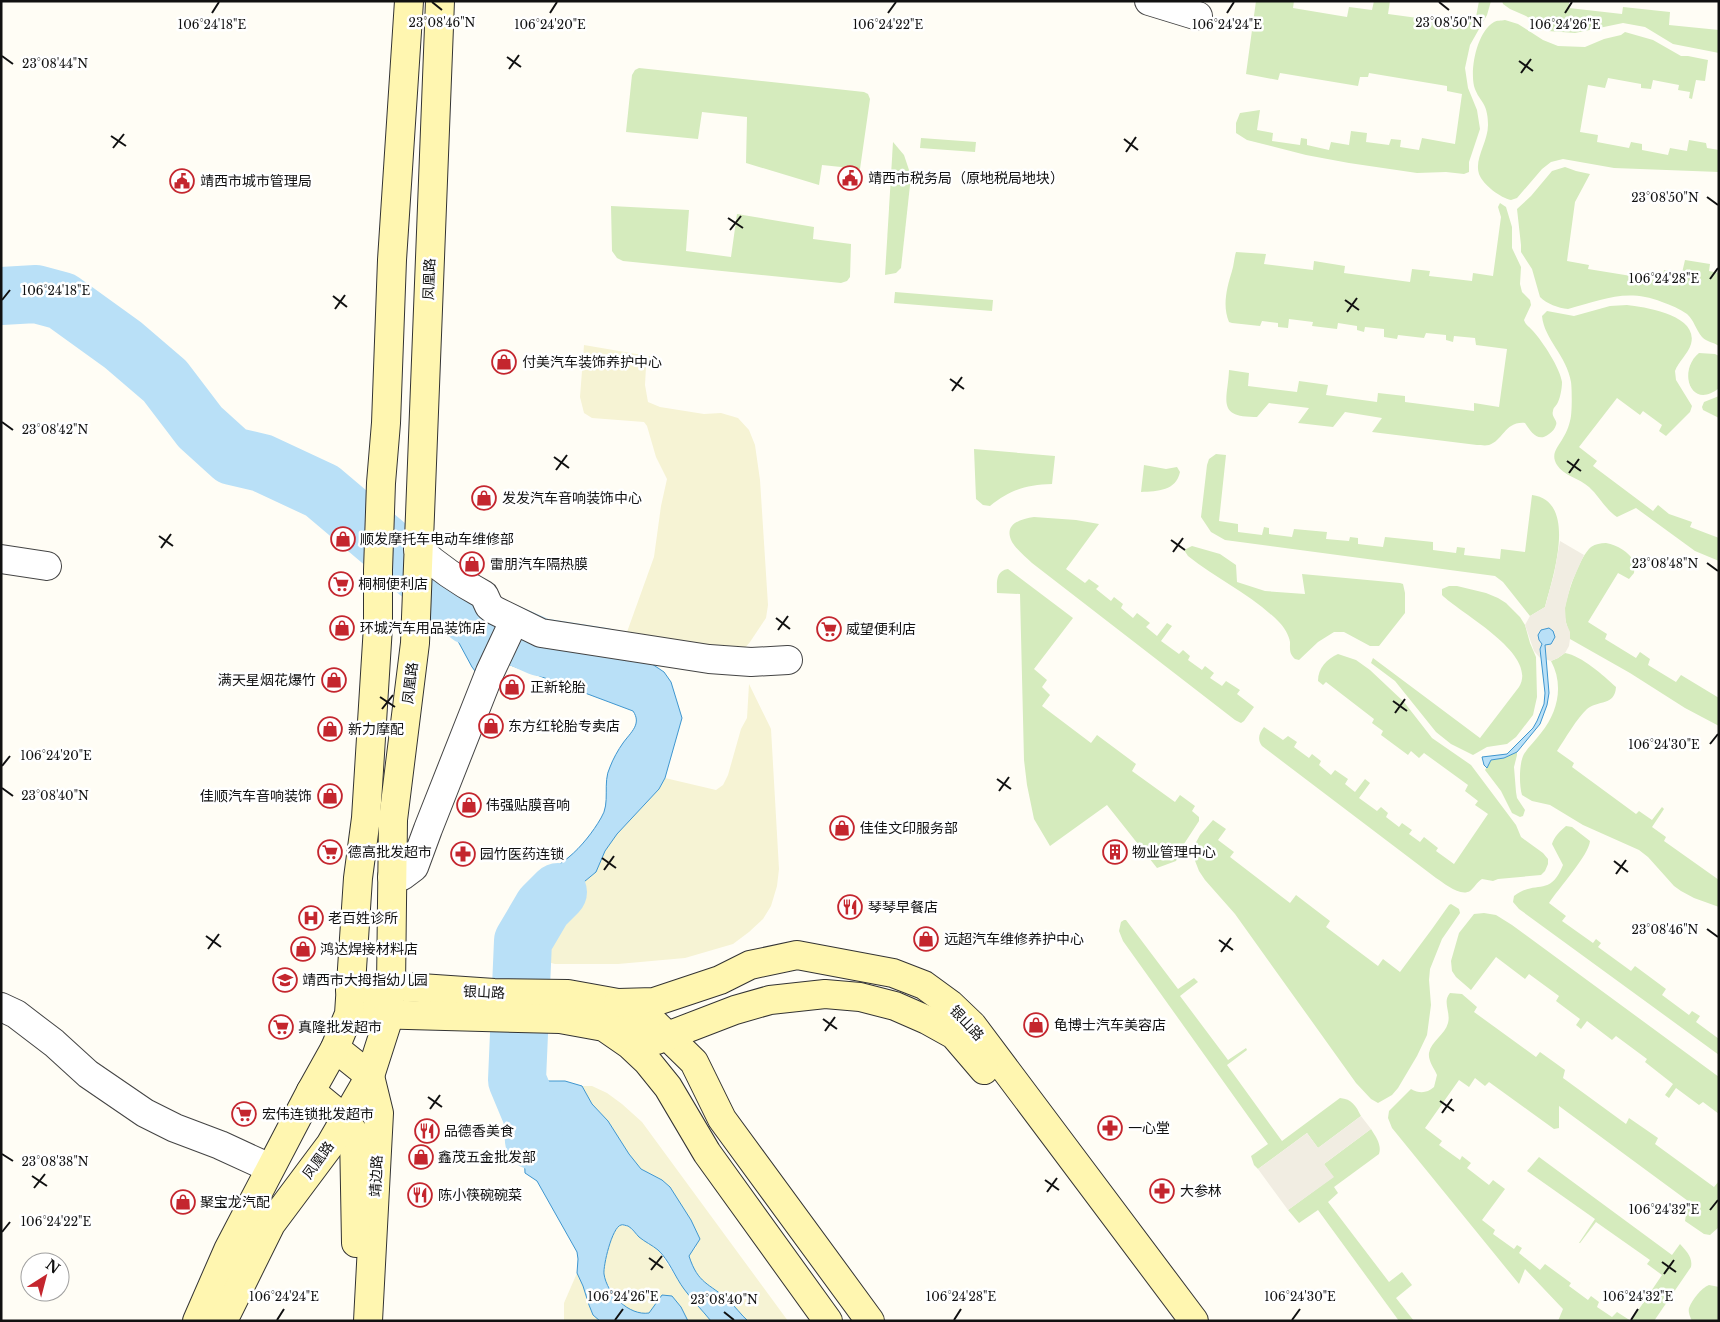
<svg xmlns="http://www.w3.org/2000/svg" width="1720" height="1322" viewBox="0 0 1720 1322" font-family="'Libre Baskerville','Noto Sans SC',serif">
<rect width="100%" height="100%" fill="#fffdf5"/>
<g fill="#f6f3d4">
<path d="M584,345L654,357L646,367L645,385L648,402L660,407L704,414L721,413L738,418L749,430L755,445L760,480L768,605L766,618L750,642L744,649L737,652L627,632L654,557L661,506L667,479L656,457L647,426L644,422L592,418L584,413L580,397Z"/>
<path d="M749,684L771,729L779,869L777,886L771,906L763,919L749,932L733,944L685,958L618,964H555L540,960L534,945L542,925L550,910L596,872L605,851L617,834L659,789L665,778L716,790L723,785L728,775L741,729L747,718Z"/>
<path d="M582,1086H592L607,1093L622,1104L642,1122L788,1321H748L728,1300L704,1283L693,1267L689,1255L696,1247L679,1202L670,1187L662,1180L641,1169L629,1154L608,1121L592,1104Z"/>
<path d="M621,1225L628,1226L638,1236L658,1250L684,1289L711,1321H688L657,1300L654,1308L649,1313L640,1315L625,1307L606,1282L604,1273L605,1262L612,1236L618,1227Z"/>
<path d="M577,1273L583,1286L589,1305L593,1315L600,1321H564V1303Z"/>
</g>
<g fill="#d5ebbd">
<path d="M1256,1H1294L1293,8L1347,17L1349,7L1372,10L1374,1H1390L1388,14L1455,23L1456,15L1476,17L1479,1H1491L1487,15L1470,45L1465,68L1468,88L1477,110L1480,129L1469,162V172L1464,174L1446,172L1417,173L1349,163L1306,155L1247,140L1236,133V123L1240,113L1260,110L1257,130L1273,133L1272,141L1300,145L1301,138L1307,139V145L1329,150L1331,142L1349,145L1351,131L1367,133L1366,142L1389,145L1391,139L1401,140L1400,147L1419,150L1422,138L1455,144L1462,94L1447,91V86L1369,73L1368,77H1360L1358,86L1280,73L1278,80L1246,74Z"/>
<path d="M1502,1H1569V8L1622,14L1623,7L1670,12L1669,25L1719,30V53L1673,44L1645,27L1623,23L1575,33L1548,31L1526,16L1510,9L1503,4Z"/>
<path d="M1505,20L1518,24L1543,40L1558,46L1585,47L1604,39L1621,35L1625,32L1653,40L1681,56H1688L1708,60L1705,81L1696,80L1692,99L1689,98L1690,92L1678,90L1679,85L1653,80L1651,89L1641,88V84L1608,78L1605,88L1588,85L1580,132L1598,135L1597,142L1629,148L1631,142L1642,144V150L1668,155L1670,148L1687,151L1689,140L1706,143L1707,148L1719,150V172L1614,168L1563,159L1551,162L1542,169L1517,198L1511,200C1501,198 1483,185 1479,174C1474,159 1488,142 1488,125C1488,118 1487,109 1483,103C1479,97 1476,93 1474,86C1470,68 1477,32 1494,22C1497,20 1501,21 1505,20Z"/>
<path d="M639,68L864,92L868,94L870,99L860,169L822,165L819,185L746,163L747,117L702,112L698,139L626,132L632,75L635,70Z"/>
<path d="M921,138L976,142L975,152L920,148Z"/>
<path d="M893,142L904,155L911,176L901,268L896,273L885,275Z"/>
<path d="M1565,167L1576,171L1590,174L1575,202L1567,261L1589,265L1588,269L1662,281L1664,270L1682,273L1685,260L1710,264L1709,271L1719,273V346C1713,342 1707,342 1702,337C1696,330 1694,320 1687,314C1680,309 1671,305 1662,302C1626,288 1603,300 1568,309C1558,308 1547,304 1540,297L1532,269L1521,252V245L1517,209L1531,196L1552,171Z"/>
<path d="M1500,203L1506,207L1512,227V248L1521,267L1520,284L1522,292L1530,300L1531,305L1524,320C1526,326 1530,327 1533,331C1543,342 1560,368 1562,382C1562,389 1560,399 1557,404C1555,407 1553,408 1553,411C1551,417 1558,420 1556,425C1555,429 1552,432 1549,434C1538,443 1531,432 1525,423C1505,421 1503,441 1489,445C1485,446 1480,445 1477,445L1372,432L1382,418L1345,412L1333,427L1298,423L1309,408L1269,403L1257,417C1215,418 1228,399 1229,370L1249,373L1248,386L1297,392L1299,381L1328,385L1326,395L1377,402L1378,393L1405,396V402L1474,411V403L1499,407L1507,349L1476,345L1475,338L1454,336L1453,342L1446,340V335L1426,333L1424,338L1398,335L1397,339L1384,337V329L1365,327L1364,332L1357,330V326L1338,323L1337,329L1312,326L1313,322L1289,319L1288,328L1278,327V323L1262,321L1260,326L1232,323L1229,322C1222,306 1227,287 1232,271C1234,265 1234,258 1236,252L1266,254L1264,264L1313,270L1314,261L1345,266L1344,273L1410,282L1412,269L1430,271L1429,276L1472,281L1473,273L1493,276L1501,217L1498,207Z"/>
<path d="M611,206L689,210L686,251L731,257L737,214L814,227L813,239L851,244L850,277L847,281L841,283L623,261L617,258L612,251Z"/>
<path d="M895,292L993,300L992,311L894,303Z"/>
<path d="M1627,305C1645,307 1699,315 1691,344C1688,354 1678,362 1675,371L1676,380L1692,406L1690,412L1666,436L1659,431L1662,425L1643,411L1640,415L1617,398L1579,447L1597,461L1593,466L1653,511L1658,505L1669,514L1692,522L1690,527L1719,538V561L1695,551L1636,508L1617,517C1605,509 1599,496 1589,487C1579,478 1564,476 1557,465C1550,454 1558,447 1563,438C1567,432 1570,423 1571,416C1572,409 1572,389 1571,382C1567,356 1544,339 1542,316L1547,311L1574,316L1610,306Z"/>
<path d="M1699,353L1715,354L1719,356V388C1691,411 1677,371 1699,353Z"/>
<path d="M1719,396V418L1703,410L1702,407L1704,402Z"/>
<path d="M974,449L1055,456L1052,484C1027,485 1011,489 990,506L983,505L976,499Z"/>
<path d="M1216,454L1226,455L1219,521L1238,524V532L1262,535L1264,527L1269,528V534L1292,537L1294,529L1327,532L1326,539L1349,541L1350,537L1358,538V544L1383,547L1385,537L1433,542V550L1456,553L1457,547L1465,548L1464,555L1500,559L1501,549L1525,552L1532,495C1579,501 1552,580 1545,607L1530,616L1503,582L1495,576L1225,540L1211,532L1201,517L1207,465L1209,459Z"/>
<path d="M1144,465L1166,469L1177,467L1180,472C1176,491 1158,491 1141,492Z"/>
<path d="M1034,517L1076,520L1099,524L1066,569L1085,583L1089,579L1099,586L1096,589L1111,601L1114,597L1123,604L1121,608L1133,618L1137,613L1150,623L1146,627L1157,636L1167,623L1172,626L1161,641L1179,654L1183,650L1190,656L1188,660L1202,670L1205,666L1214,673L1210,678L1222,686L1226,681L1240,690L1237,694L1254,707L1244,721L1241,723L1235,720L1032,563C1026,557 1016,549 1012,542C1003,524 1020,519 1034,517Z"/>
<path d="M1606,543C1618,545 1628,552 1635,562L1634,573L1629,579L1618,573L1588,622L1607,634L1605,639L1636,658L1640,652L1650,659L1648,665L1676,682L1681,675L1719,698V726L1685,708L1630,673L1570,639C1569,628 1563,619 1565,608C1567,594 1580,556 1591,547C1596,544 1600,543 1606,543Z"/>
<path d="M1192,546L1220,554L1236,565L1237,582L1265,591L1305,594L1302,574L1400,583L1403,584L1405,593V613L1379,646H1370L1344,632H1334L1318,642L1299,660L1295,659C1289,653 1290,650 1290,642C1289,635 1284,627 1279,622C1252,595 1217,579 1188,556L1184,550Z"/>
<path d="M1008,569L1073,618L1034,669L1047,680L1042,687L1050,695L1042,706L1091,743L1097,735L1136,764L1132,771L1175,802L1180,795L1195,806L1192,811L1199,817V821L1182,847L1176,861L1157,868L1107,805L1050,846L1034,819L1027,785L1024,760L1020,594L997,593C997,583 995,571 1008,569Z"/>
<path d="M1449,586H1457L1486,593L1498,598L1506,603L1520,617L1525,625L1530,643L1536,657L1537,697L1533,715L1516,737L1507,744L1487,747L1473,755L1451,744L1436,732L1395,681L1371,663L1373,658L1480,738L1519,687C1539,654 1461,614 1442,595V589Z"/>
<path d="M1565,653C1582,656 1603,675 1616,687C1615,706 1598,700 1587,709C1577,718 1565,739 1557,751L1574,763L1572,767L1636,814L1639,811L1652,820L1662,807L1664,809L1652,827L1666,837L1664,841L1719,880V907L1694,898L1681,891L1674,886L1648,857L1639,850L1583,825L1550,805L1532,801L1522,795C1519,785 1519,763 1524,754C1529,746 1536,740 1541,733C1558,712 1564,685 1551,661L1558,658Z"/>
<path d="M1338,654L1356,660L1370,670L1404,702L1432,738L1471,765L1516,825L1521,837L1543,853L1548,859V864L1545,871L1541,875L1498,879L1493,881L1482,879C1477,882 1474,888 1470,891C1460,897 1444,883 1436,878L1262,746C1257,739 1259,733 1264,727L1283,740L1288,736L1297,742L1294,747L1309,758L1312,754L1321,761L1319,765L1331,775L1335,770L1348,779L1345,784L1355,792L1365,779L1370,783L1359,798L1377,811L1381,807L1388,813L1386,817L1399,827L1402,823L1412,830L1409,834L1420,842L1424,837L1438,848L1436,851L1454,864L1488,814L1475,805L1478,801L1465,791L1468,785L1424,753L1419,758L1411,751L1408,755L1381,735L1383,731L1372,723L1374,719L1326,682L1323,685L1318,681C1318,668 1327,659 1338,654Z"/>
<path d="M1517,752V755L1514,767L1516,792L1517,798L1525,810L1523,816L1520,817L1512,813L1501,791L1485,770L1491,760L1504,758Z"/>
<path d="M1213,820L1226,829L1218,840L1234,852L1230,857L1290,903L1296,895L1330,921L1326,927L1378,966L1383,959L1400,972L1432,929L1449,905L1451,904L1459,909L1460,913L1442,939L1430,969L1429,980L1431,1005L1427,1035L1417,1056L1398,1088L1392,1095L1378,1103L1371,1099L1356,1083L1235,914L1205,880L1199,871L1192,853L1194,846L1200,835Z"/>
<path d="M1566,826L1572,827L1590,841C1589,855 1558,889 1549,903L1566,916L1562,921L1593,943L1596,939L1601,943L1598,947L1631,971L1635,966L1666,989L1662,995L1689,1015L1692,1011L1700,1016L1696,1022L1719,1039V1055L1519,909L1513,902L1514,896C1536,879 1550,898 1563,865L1552,844C1554,837 1560,831 1566,826Z"/>
<path d="M1484,913L1496,915L1512,925L1719,1077V1114L1703,1102L1699,1105L1676,1088L1669,1098L1665,1095L1673,1084L1645,1062L1647,1059L1616,1036L1612,1040L1587,1021L1581,1029L1576,1025L1580,1019L1556,1001L1559,996L1529,974L1525,979L1496,957L1471,990L1456,977L1452,971L1451,961L1459,933L1474,914Z"/>
<path d="M1124,920H1126L1178,989L1194,978L1198,982L1180,996L1228,1060L1246,1048L1247,1050L1227,1065L1282,1141L1340,1098C1352,1099 1356,1106 1361,1116L1318,1148L1307,1133L1258,1169L1254,1165L1251,1156L1268,1144L1123,941L1119,931L1121,922Z"/>
<path d="M1450,993L1462,994L1477,1007L1474,1012L1536,1057L1540,1052L1565,1070L1563,1078L1626,1124L1629,1118L1658,1138L1655,1144L1714,1187L1719,1181V1227L1710,1235L1704,1234L1685,1221L1688,1201L1559,1106V1128L1554,1129L1489,1082L1485,1086L1475,1078L1469,1087L1459,1080L1425,1128L1442,1141L1439,1145L1460,1160L1462,1156L1471,1163L1467,1168L1489,1185L1493,1180L1505,1189L1482,1220L1495,1230L1493,1234L1514,1249L1517,1245L1522,1248L1519,1253L1540,1270L1545,1264L1571,1283L1569,1286L1588,1300L1591,1296L1599,1302L1597,1307L1612,1317L1617,1312L1631,1321H1558L1563,1309L1525,1269L1519,1284L1392,1128L1388,1118L1389,1111L1411,1089C1420,1094 1427,1093 1434,1087L1437,1075C1434,1068 1428,1061 1429,1053C1431,1041 1445,1035 1448,1023C1451,1012 1442,1002 1450,993Z"/>
<path d="M1371,1129C1376,1137 1382,1145 1379,1154L1334,1187L1338,1193L1328,1202L1389,1282L1402,1272L1412,1285L1396,1298L1414,1321H1399L1318,1210L1299,1223L1288,1210L1333,1177L1324,1164Z"/>
<path d="M1539,1157L1672,1255L1680,1244C1686,1251 1693,1257 1691,1267L1654,1321H1631L1662,1275L1647,1264L1650,1260L1596,1222L1580,1243H1579L1595,1219L1527,1171Z"/>
<path d="M1709,1285L1719,1287V1321H1692C1690,1317 1688,1312 1689,1308C1692,1300 1701,1288 1709,1285Z"/>
</g>
<g fill="#f1ede2">
<path d="M1560,541L1584,555L1571,584L1565,608L1566,623L1570,632V639L1569,646L1565,653L1558,658L1551,661L1545,659V645L1543,644L1540,649L1541,659L1534,651L1525,625L1530,616L1545,607L1554,574Z"/>
<path d="M1361,1116L1371,1129L1324,1164L1334,1177L1288,1210L1258,1169L1307,1133L1318,1148Z"/>
</g>
<g fill="#b9e0f7" stroke="#3f96cf">
<path d="M448,588L506,620L481,670L475,671L472,667L459,643L448,632L443,623Z"/>
<path d="M1549,628L1553,631L1555,637L1551,644L1545,645L1549,693L1547,705L1540,724L1517,752L1504,758L1491,760L1487,768L1484,765L1482,757L1507,754L1533,728L1537,721L1544,704L1545,693L1540,649L1542,644L1539,640L1538,635L1541,630Z"/>
<path d="M532,640L652,664L664,672L671,682L682,718L665,778L659,789L617,834L605,851L596,872L550,910L542,925L534,945L540,960L507,959L501,953L497,941C521,936 523,904 534,887C541,876 560,865 569,857C581,847 593,832 601,818C611,803 602,783 610,767C613,759 618,750 623,743C631,732 642,724 633,711L505,663C513,648 515,644 532,640Z"/>
<path d="M502,1053L537,1081H565L582,1086L592,1104L608,1121L629,1154L641,1169L662,1180L670,1187L691,1220L700,1239L689,1256C698,1284 709,1283 728,1300C735,1306 741,1315 748,1321H711C702,1310 692,1300 684,1289C675,1277 669,1260 658,1250C652,1245 645,1242 639,1237C636,1234 632,1228 628,1226C627,1226 622,1224 621,1225C612,1227 603,1266 604,1274C607,1294 629,1316 649,1313L662,1295L672,1296L681,1307L688,1321H600L593,1315L589,1305L583,1286L577,1273L578,1259L577,1252L537,1181L525,1173L524,1150L517,1120L505,1083Z"/>
</g>
<g fill="none" stroke-linecap="round" stroke-linejoin="round">
<g stroke="#b9e0f7" stroke-width="58">
<path d="M1,296L36,294L62,301L123,345L165,381L200,427L232,456L262,463L322,491L470,616L540,647L604,657"/>
<path d="M534,1141L532,1116L517,1080L523,941L543,907L558,892"/>
</g>
<g stroke="#444" stroke-width="30">
<g id="minor">
<path d="M1149,1L1198,16"/>
<path d="M418,549C439,568 460,582 484,595L489,606L494,610L541,633L709,659L751,662L788,660"/>
<path d="M1,559L47,566"/>
<path d="M392,877L402,876L414,867L428,829L490,672L514,621"/>
<path d="M1,1007L16,1014L54,1043L88,1074L145,1113L175,1128L220,1145L270,1168"/>
</g>
</g>
<g stroke="#333" stroke-width="30">
<g id="secondary">
<path d="M350,990L391,986L494,993L568,994L618,1003L648,1017L694,1062L722,1119L870,1321"/>
<path d="M618,1003L654,1002L720,980L750,965L797,955L893,973L924,985L950,1004L972,1025L1194,1321"/>
<path d="M371,1014L560,1019L604,1027L630,1045L647,1061L668,1087L707,1153L828,1321"/>
<path d="M604,1027L636,1037L657,1040L735,1010L770,1000L825,994L860,997L895,1006L927,1020L954,1035L984,1070"/>
<path d="M335,1048L370,1076L379,1113L368,1321"/>
<path d="M311,1091L345,1119L354,1133L356,1243"/>
<path d="M197,1321L228,1250L311,1091L335,1048L349,1014L358,878L366,818L378,626V570L381,483L386,423L392,260L409,1"/>
<path d="M223,1321L271,1224L330,1145L370,1076L387,1023L391,986L393,820L415,643L440,1"/>
</g>
</g>
<use href="#minor" stroke="#fff" stroke-width="28"/>
<use href="#secondary" stroke="#fff6b0" stroke-width="28"/>
</g>
<path fill="none" stroke="#111" stroke-width="2" d="M432,2L442,10M1439,2L1449,10M212,13L219,2M550,13L557,2M888,13L896,2M1227,13L1234,2M1565,13L1572,2M2,56L13,64M507,57L521,67M1519,61L1533,71M509,69L519,55M1521,73L1531,59M111,136L126,146M1124,139L1138,150M113,148L124,134M1126,152L1136,137M1707,197L1718,205M728,218L743,228M730,230L741,216M1710,279L1718,268M333,296L347,307M2,300L10,290M1345,300L1359,310M335,309L345,295M1347,312L1357,298M950,379L964,389M952,391L962,377M2,422L13,430M554,457L569,468M1567,461L1581,471M556,470L567,455M1569,473L1579,459M159,536L173,546M1171,540L1185,550M161,548L171,534M1173,552L1183,538M1707,563L1718,571M776,618L790,629M778,630L788,616M380,697L395,707M1393,701L1407,711M382,709L393,695M1395,713L1405,699M1710,744L1718,734M2,766L10,756M997,779L1011,789M2,788L13,796M999,791L1009,777M602,858L616,868M1614,861L1628,872M604,870L614,856M1616,874L1626,860M1707,929L1718,937M206,936L221,947M1219,940L1233,950M208,949L219,934M1221,952L1231,938M823,1019L837,1029M825,1031L835,1017M428,1097L442,1107M1440,1101L1454,1111M430,1109L440,1095M1442,1113L1452,1099M2,1154L13,1161M32,1176L47,1186M1045,1180L1059,1190M34,1188L45,1174M1047,1192L1057,1178M1710,1210L1718,1200M2,1232L10,1222M649,1258L663,1268M1662,1262L1676,1272M651,1270L662,1256M1664,1274L1674,1260M724,1312L734,1320M277,1320L284,1309M615,1320L623,1309M954,1320L961,1309M1292,1320L1300,1309M1631,1320L1638,1309"/>
<defs>
<g id="civic-ring" transform="scale(1.25)"><circle r="9.5" fill="#fff" stroke="#c4262e" stroke-width="1.5"/><path d="M-.6-6.5H3V-4.5H.6V-3L4-1V1h2V6H-6V1h2V-1L-.6-3ZM-1.2 2.5V6h2.4V2.5Z" fill="#c4262e"/></g>
<g id="shop-ring" transform="scale(1.25)"><circle r="9.5" fill="#fff" stroke="#c4262e" stroke-width="1.5"/><path d="M-5-2.5h2.3a2.7 3.5 0 0 1 5.4 0H5L5.5 6h-11ZM-1.5-2.5h3a1.5 2.3 0 0 0-3 0Z" fill="#c4262e"/></g>
<g id="supermarket-ring" transform="scale(1.25)"><circle r="9.5" fill="#fff" stroke="#c4262e" stroke-width="1.5"/><path d="M-6-5.5h2.5l.6 2H6L4.5 2H-2.5L-4.4-4H-6ZM-1.5 3.2a1.3 1.3 0 1 0 .1 0ZM3 3.2a1.3 1.3 0 1 0 .1 0Z" fill="#c4262e"/></g>
<g id="building-ring" transform="scale(1.25)"><circle r="9.5" fill="#fff" stroke="#c4262e" stroke-width="1.5"/><path d="M-4-6H4V6H1V3H-1V6H-4ZM-2.5-4.3h1.7v1.8h-1.7ZM.8-4.3h1.7v1.8H.8ZM-2.5-1h1.7V.8h-1.7ZM.8-1h1.7V.8H.8Z" fill="#c4262e"/></g>
<g id="pharmacy-ring" transform="scale(1.25)"><circle r="9.5" fill="#fff" stroke="#c4262e" stroke-width="1.5"/><path d="M-2-6h4v4h4v4h-4v4h-4v-4h-4v-4h4Z" fill="#c4262e"/></g>
<g id="restaurant-ring" transform="scale(1.25)"><circle r="9.5" fill="#fff" stroke="#c4262e" stroke-width="1.5"/><path d="M-5-6h1v4h1v-4h1v4h1v-4h1v5L-1.5 .5V6h-2V.5L-5-1ZM5-6V6H3V1.5H1.5Q1.5-4 5-6Z" fill="#c4262e"/></g>
<g id="hospital-ring" transform="scale(1.25)"><circle r="9.5" fill="#fff" stroke="#c4262e" stroke-width="1.5"/><path d="M-5-5h3v3.5h4V-5h3V5h-3V1.5h-4V5h-3Z" fill="#c4262e"/></g>
<g id="school-ring" transform="scale(1.25)"><circle r="9.5" fill="#fff" stroke="#c4262e" stroke-width="1.5"/><path d="M0-5L7-2L0 1L-7-2ZM-4 1L0 2.5L4 1V4Q0 6-4 4Z" fill="#c4262e"/></g>
</defs>
<g fill-rule="evenodd">
<use href="#civic-ring" x="850" y="178"/>
<use href="#civic-ring" x="182" y="181"/>
<use href="#shop-ring" x="504" y="362"/>
<use href="#shop-ring" x="484" y="498"/>
<use href="#shop-ring" x="343" y="539"/>
<use href="#shop-ring" x="472" y="564"/>
<use href="#supermarket-ring" x="341" y="584"/>
<use href="#shop-ring" x="342" y="628"/>
<use href="#supermarket-ring" x="829" y="629"/>
<use href="#shop-ring" x="334" y="680"/>
<use href="#shop-ring" x="512" y="687"/>
<use href="#shop-ring" x="491" y="726"/>
<use href="#shop-ring" x="330" y="729"/>
<use href="#shop-ring" x="330" y="796"/>
<use href="#shop-ring" x="469" y="805"/>
<use href="#shop-ring" x="842" y="828"/>
<use href="#supermarket-ring" x="330" y="852"/>
<use href="#building-ring" x="1115" y="852"/>
<use href="#pharmacy-ring" x="463" y="854"/>
<use href="#restaurant-ring" x="850" y="907"/>
<use href="#hospital-ring" x="311" y="918"/>
<use href="#shop-ring" x="926" y="939"/>
<use href="#shop-ring" x="303" y="949"/>
<use href="#school-ring" x="285" y="980"/>
<use href="#shop-ring" x="1036" y="1025"/>
<use href="#supermarket-ring" x="281" y="1027"/>
<use href="#supermarket-ring" x="244" y="1114"/>
<use href="#pharmacy-ring" x="1110" y="1128"/>
<use href="#restaurant-ring" x="427" y="1131"/>
<use href="#shop-ring" x="421" y="1157"/>
<use href="#pharmacy-ring" x="1162" y="1191"/>
<use href="#restaurant-ring" x="420" y="1195"/>
<use href="#shop-ring" x="183" y="1202"/>
</g>
<g text-anchor="middle" dominant-baseline="central" stroke-width="5" stroke-linejoin="round" paint-order="stroke">
<g font-size="14" fill="#111" stroke="#fff" text-anchor="start">
<text x="868" y="178">靖西市税务局（原地税局地块）</text>
<text x="200" y="181">靖西市城市管理局</text>
<text x="522" y="362">付美汽车装饰养护中心</text>
<text x="502" y="498">发发汽车音响装饰中心</text>
<text x="360" y="539">顺发摩托车电动车维修部</text>
<text x="490" y="564">雷朋汽车隔热膜</text>
<text x="358" y="584">桐桐便利店</text>
<text x="360" y="628">环城汽车用品装饰店</text>
<text x="846" y="629">威望便利店</text>
<text x="316" y="680" text-anchor="end">满天星烟花爆竹</text>
<text x="530" y="687">正新轮胎</text>
<text x="508" y="726">东方红轮胎专卖店</text>
<text x="348" y="729">新力摩配</text>
<text x="312" y="796" text-anchor="end">佳顺汽车音响装饰</text>
<text x="486" y="805">伟强贴膜音响</text>
<text x="860" y="828">佳佳文印服务部</text>
<text x="348" y="852">德高批发超市</text>
<text x="1132" y="852">物业管理中心</text>
<text x="480" y="854">园竹医药连锁</text>
<text x="868" y="907">琴琴早餐店</text>
<text x="328" y="918">老百姓诊所</text>
<text x="944" y="939">远超汽车维修养护中心</text>
<text x="320" y="949">鸿达焊接材料店</text>
<text x="302" y="980">靖西市大拇指幼儿园</text>
<text x="1054" y="1025">龟博士汽车美容店</text>
<text x="298" y="1027">真隆批发超市</text>
<text x="262" y="1114">宏伟连锁批发超市</text>
<text x="1128" y="1128">一心堂</text>
<text x="444" y="1131">品德香美食</text>
<text x="438" y="1157">鑫茂五金批发部</text>
<text x="1180" y="1191">大参林</text>
<text x="438" y="1195">陈小筷碗碗菜</text>
<text x="200" y="1202">聚宝龙汽配</text>
</g>
<g font-size="14" fill="#111" stroke="#fff">
<text transform="translate(429 279) rotate(-88)">凤凰路</text>
<text transform="translate(410 683) rotate(-83)">凤凰路</text>
<text transform="translate(484 992) rotate(3)">银山路</text>
<text transform="translate(967 1023) rotate(47)">银山路</text>
<text transform="translate(318 1160) rotate(-54)">凤凰路</text>
<text transform="translate(376 1176) rotate(-87)">靖边路</text>
</g>
</g>
<g font-size="12" text-anchor="middle" fill="#111" stroke="#fff" stroke-width="5" stroke-linejoin="round" paint-order="stroke">
<text x="1449" y="27">23°08'50"N</text>
<text x="442" y="27">23°08'46"N</text>
<text x="212" y="29">106°24'18"E</text>
<text x="550" y="29">106°24'20"E</text>
<text x="888" y="29">106°24'22"E</text>
<text x="1227" y="29">106°24'24"E</text>
<text x="1565" y="29">106°24'26"E</text>
<text x="55" y="68">23°08'44"N</text>
<text x="1665" y="202">23°08'50"N</text>
<text x="1664" y="283">106°24'28"E</text>
<text x="56" y="295">106°24'18"E</text>
<text x="55" y="434">23°08'42"N</text>
<text x="1665" y="568">23°08'48"N</text>
<text x="1664" y="749">106°24'30"E</text>
<text x="56" y="760">106°24'20"E</text>
<text x="55" y="800">23°08'40"N</text>
<text x="1665" y="934">23°08'46"N</text>
<text x="55" y="1166">23°08'38"N</text>
<text x="1664" y="1214">106°24'32"E</text>
<text x="56" y="1226">106°24'22"E</text>
<text x="284" y="1301">106°24'24"E</text>
<text x="623" y="1301">106°24'26"E</text>
<text x="961" y="1301">106°24'28"E</text>
<text x="1300" y="1301">106°24'30"E</text>
<text x="1638" y="1301">106°24'32"E</text>
<text x="724" y="1304">23°08'40"N</text>
</g>
<rect width="1720" height="1322" fill="none" stroke="#111111" stroke-width="5"/>
<g transform="translate(45 1277) rotate(36)"><circle r="24" fill="#ffffff" stroke="#a0a0a0"/>
<path d="M0-4L9 19L0 12L-9 19Z" fill="#c4262e"/>
<text y="-8" font-size="14" font-weight="bold" text-anchor="middle" fill="#111111">N</text>
</g>
</svg>
